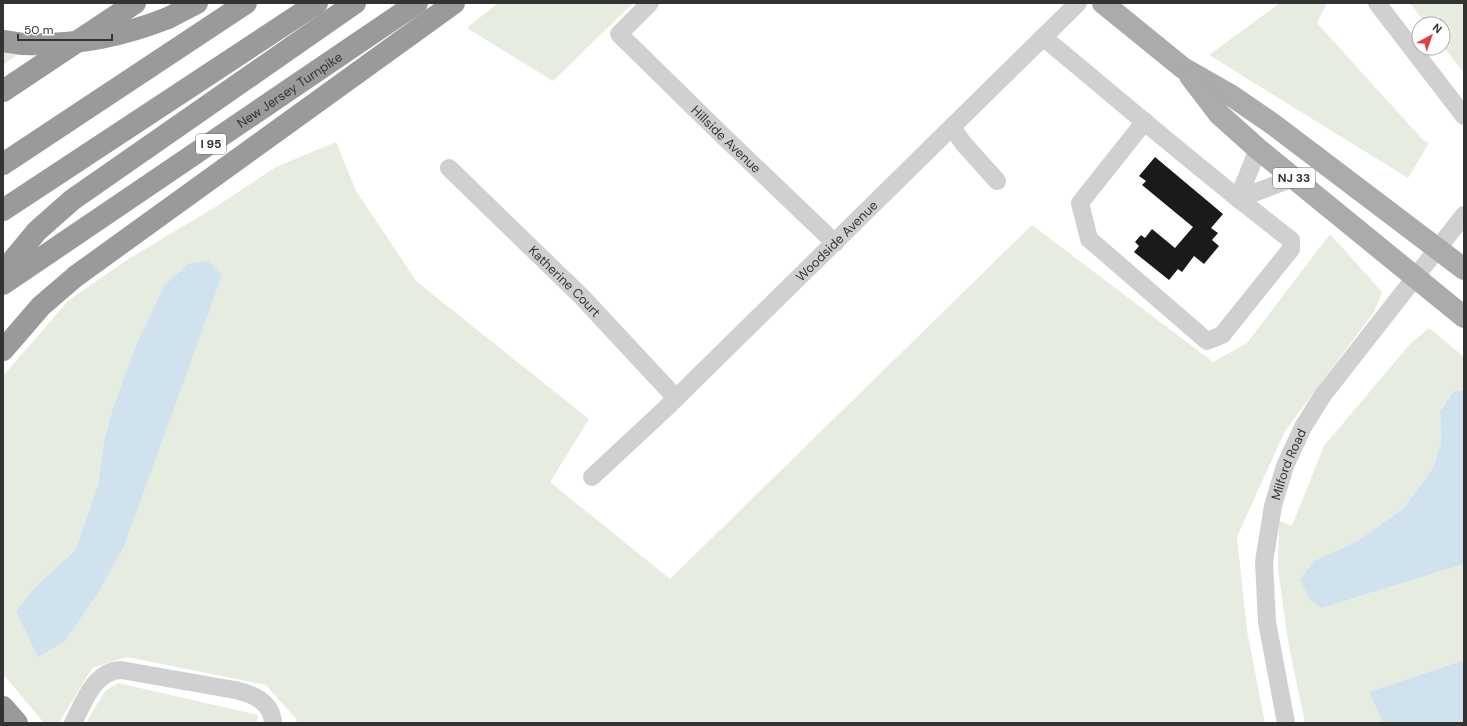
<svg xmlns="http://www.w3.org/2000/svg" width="1467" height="726" viewBox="0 0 1467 726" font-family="'DM Sans',sans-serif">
<rect width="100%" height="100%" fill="#fff"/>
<g fill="#e6ecdf" fill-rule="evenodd">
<path d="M498,3H633L553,81L467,28Z"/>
<path d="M1280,3H1327L1317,23L1423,140L1429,143L1408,178L1209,55Z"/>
<path d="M1410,3H1464V73L1443,46V24H1426Z"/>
<path d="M3,50L20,53L3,65Z"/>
<path d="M336,142L356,191L417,282L589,419L550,482L670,579L1032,225L1213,362L1247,343L1330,234L1382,292L1374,312L1285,431L1237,537L1247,631L1265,723H296L297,720L266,685L127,657L92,668L59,723H44L3,674V376L69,300L130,258L217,206L276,167ZM164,286L136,512L123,549L97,595L65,641L40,582L75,551L98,485L104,442L112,411L136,345Z"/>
<path d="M1429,328L1464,357V390L1454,391L1440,409L1441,443L1433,468L1404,508L1356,542L1315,561L1322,608L1464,564V660L1369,692L1383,723H1305L1288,641L1278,569L1279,521L1292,526L1324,446L1410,344Z"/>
<path d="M118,683L258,715L257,723H86L105,691Z"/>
</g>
<g fill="#cfe2ee">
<path d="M208,261L222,275L123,549L97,595L65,641L38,657L16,611L40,582L75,551L98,485L104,442L112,411L136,345L164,286L188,264Z"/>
<path d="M1464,390V564L1322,608L1310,600L1300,580L1314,561L1356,542L1404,508L1433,468L1441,443L1440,410L1454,391Z"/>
<path d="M1464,660V723H1383L1369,692Z"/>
</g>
<path fill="#1a1a1a" d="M1155,157L1223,214L1211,228L1218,233L1212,240L1219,246L1204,264L1194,256L1182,272L1178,269L1169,280L1134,252L1139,246L1135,242L1141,235L1145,238L1152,229L1175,248L1193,227L1142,185L1146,181L1139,176Z"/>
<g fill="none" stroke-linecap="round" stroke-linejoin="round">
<g stroke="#d0d0d0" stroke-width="18">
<path id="s1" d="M650,3L619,34L720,133L835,243"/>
<path d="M1377,3L1464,116"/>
<path d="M1043,37C1125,105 1206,175 1291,240V249L1222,335L1207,341L1089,239L1080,203L1145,121"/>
<path d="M952,127L963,143L997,181"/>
<path id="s2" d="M449,168L582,297L676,398"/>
<path d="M1238,199L1293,178"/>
<path d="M1238,199L1258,149"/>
<path id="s3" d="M592,477L664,410L1078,3"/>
<path d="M73,723C84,702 94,671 121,670L235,690C253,694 272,702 273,723"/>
<path id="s4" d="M1286,723L1267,622L1264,562L1273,506L1285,466L1303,427L1323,395L1464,215"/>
</g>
<g stroke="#ababab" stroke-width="22">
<path d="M1103,3L1183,68L1232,96L1274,125L1464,269"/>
<path d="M1190,76L1219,114L1258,149L1464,317"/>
</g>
<g stroke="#9a9a9a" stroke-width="22">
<path d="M168,18L197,3"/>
<path d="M3,41L23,44"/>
<path d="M3,91L135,3"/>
<path d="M3,164L246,3"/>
<path d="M3,210L317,3"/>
<path d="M3,272L37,231L72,200L355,3"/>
<path id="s5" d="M3,284L417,3"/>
<path d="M3,350L41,306L76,276L454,3"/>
<path d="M3,707L17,723"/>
</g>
<path stroke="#9a9a9a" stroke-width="22" d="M23,44C74,46 120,37 168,18"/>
</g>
<g text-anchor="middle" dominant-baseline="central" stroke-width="4" stroke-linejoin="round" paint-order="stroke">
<g fill="#fff" stroke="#707070" stroke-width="1">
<rect x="196" y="134" width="30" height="20" rx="3"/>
<rect x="1273" y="168" width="42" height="20" rx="3"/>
</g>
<g font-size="12" font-weight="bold" fill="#333">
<text x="211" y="144">I 95</text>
<text x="1294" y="178">NJ 33</text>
</g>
<g font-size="13" fill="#333" stroke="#fff">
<text stroke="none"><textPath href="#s5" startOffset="346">New Jersey Turnpike</textPath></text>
<text stroke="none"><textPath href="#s1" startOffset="194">Hillside Avenue</textPath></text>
<text stroke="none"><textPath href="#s3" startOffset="340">Woodside Avenue</textPath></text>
<text stroke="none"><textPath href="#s2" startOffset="162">Katherine Court</textPath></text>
<text stroke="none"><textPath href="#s4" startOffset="264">Milford Road</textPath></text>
</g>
</g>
<rect width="1467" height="726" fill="none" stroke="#333333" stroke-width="8"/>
<g transform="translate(1431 36) rotate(40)"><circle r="19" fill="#ffffff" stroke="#adadad"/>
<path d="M0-3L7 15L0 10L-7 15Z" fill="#e63946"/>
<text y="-6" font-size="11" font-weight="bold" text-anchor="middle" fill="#333333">N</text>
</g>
<path d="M18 34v6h94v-6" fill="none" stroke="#333333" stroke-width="2"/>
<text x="24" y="34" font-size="12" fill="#333333" stroke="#ffffff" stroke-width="3" paint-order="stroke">50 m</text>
</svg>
